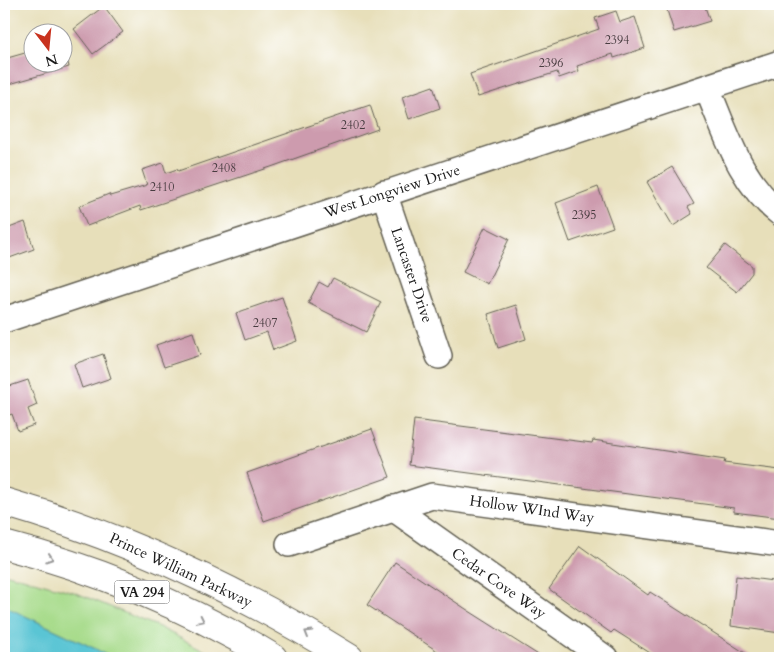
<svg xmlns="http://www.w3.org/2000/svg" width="784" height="662" viewBox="0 0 784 662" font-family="Cardo,serif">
<rect width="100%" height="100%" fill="#fff"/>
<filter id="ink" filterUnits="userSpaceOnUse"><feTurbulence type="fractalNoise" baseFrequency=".02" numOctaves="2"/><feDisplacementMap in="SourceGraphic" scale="10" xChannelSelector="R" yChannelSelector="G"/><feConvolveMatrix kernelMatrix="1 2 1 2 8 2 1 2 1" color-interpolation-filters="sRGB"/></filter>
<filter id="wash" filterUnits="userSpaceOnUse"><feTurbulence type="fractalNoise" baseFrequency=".0096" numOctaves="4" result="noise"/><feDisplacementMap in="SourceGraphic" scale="20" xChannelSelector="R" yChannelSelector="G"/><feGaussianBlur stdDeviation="1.12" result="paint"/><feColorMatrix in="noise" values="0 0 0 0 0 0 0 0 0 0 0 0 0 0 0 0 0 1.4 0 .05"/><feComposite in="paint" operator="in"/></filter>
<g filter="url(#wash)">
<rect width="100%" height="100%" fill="#e7dfba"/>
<path fill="#a7db8b" stroke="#627c54" d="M4,573L74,592L159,627L219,658H4Z"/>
<path fill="#5ac5d4" stroke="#3b7078" d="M4,606L96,649L111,658H13L4,650Z"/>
<g id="blocks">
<g fill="#cd9bae">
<path d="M665,4H704L710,21L674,32Z"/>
<path d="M104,6L123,32L93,54L74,29Z"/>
<path d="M616,11L620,22L635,17L645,48L614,58L613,54L577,66L579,71L559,78L557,72L478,97L470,74L599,29L595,18Z"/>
<path d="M32,51V62H68L69,67L6,85L4,59Z"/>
<path d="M433,86L440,108L409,119L402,97Z"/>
<path d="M370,105L378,129L271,167L141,210L140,206L87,226L79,206L109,194L110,196L147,185L142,170L163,163L166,173L177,169L178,171Z"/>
<path d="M672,167L694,204L688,207L692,214L673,226L647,182Z"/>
<path d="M598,187L613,227L570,242L556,203Z"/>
<path d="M25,222L34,249L4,260V230Z"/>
<path d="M485,227L509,239L487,284L463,272Z"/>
<path d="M725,245L752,266V273L737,292L706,268Z"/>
<path d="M333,278L381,302L366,332L308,303L319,282L328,287Z"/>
<path d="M282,297L297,341L273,350L267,332L245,340L236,313Z"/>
<path d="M516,305L526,339L498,348L488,314Z"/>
<path d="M193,332L200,355L164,367L156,345Z"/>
<path d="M103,354L111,378L82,388L74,364Z"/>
<path d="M28,380L37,405L28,409L34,425L18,431L12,414L4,417V388Z"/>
<path d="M414,420L592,443L593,440L725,460L724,463L780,470V518L734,512V508L409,465Z"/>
<path d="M372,429L390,477L264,521L247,473Z"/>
<path d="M580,546L648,595L650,592L753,658H658L614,630L611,633L549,589Z"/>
<path d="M395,562L469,611L543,658H448L367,605Z"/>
<path d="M736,576L780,582V633L731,626Z"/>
</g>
</g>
</g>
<g filter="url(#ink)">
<use href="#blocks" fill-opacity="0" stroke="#636053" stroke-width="1"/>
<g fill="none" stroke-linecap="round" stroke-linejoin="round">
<g stroke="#636053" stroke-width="28">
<g id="minor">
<path d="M707,88C726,133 740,182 780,213"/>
<path d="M384,193L439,356"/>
<path d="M4,320L780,63"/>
<path d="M393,508L605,658"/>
<path d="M289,544L432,496L780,544"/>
</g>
</g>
<g stroke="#636053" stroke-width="30">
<g id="major">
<path d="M4,502C126,537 241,591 349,658"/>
<path d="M4,545C97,569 190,608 273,658"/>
</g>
</g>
<use href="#minor" stroke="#fff" stroke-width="25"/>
<use href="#major" stroke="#fff" stroke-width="28"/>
</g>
<defs><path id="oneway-chevron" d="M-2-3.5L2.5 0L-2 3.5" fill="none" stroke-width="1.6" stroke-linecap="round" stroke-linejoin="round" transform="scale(1.25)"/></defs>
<g stroke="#999">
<use href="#oneway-chevron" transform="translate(50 558) rotate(18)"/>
<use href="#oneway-chevron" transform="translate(201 620) rotate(26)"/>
<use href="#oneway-chevron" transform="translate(308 633) rotate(-150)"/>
</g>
</g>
<g text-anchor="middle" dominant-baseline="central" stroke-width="4" stroke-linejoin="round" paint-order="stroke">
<g font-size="12" fill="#483c40">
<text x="617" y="40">2394</text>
<text x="551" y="63">2396</text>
<text x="353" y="125">2402</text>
<text x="224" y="168">2408</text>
<text x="162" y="187">2410</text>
<text x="584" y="215">2395</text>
<text x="265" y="323">2407</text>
</g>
<rect fill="#fff" stroke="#606060" stroke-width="1" x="114.5" y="580.5" width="55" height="23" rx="4"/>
<g font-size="14" font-weight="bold" fill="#1c1c1c">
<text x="142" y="592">VA 294</text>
</g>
<g font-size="15" fill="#1c1c1c" stroke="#fff">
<text transform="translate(392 191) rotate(-18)">West Longview Drive</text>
<text transform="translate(412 275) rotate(71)">Lancaster Drive</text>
<text transform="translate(532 509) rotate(8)">Hollow WInd Way</text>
<text transform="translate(181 570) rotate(25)">Prince William Parkway</text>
<text transform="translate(499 583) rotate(35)">Cedar Cove Way</text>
</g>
</g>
<rect width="784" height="662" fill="none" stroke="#fff" stroke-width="20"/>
<g transform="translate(48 48) rotate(164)"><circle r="24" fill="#ffffff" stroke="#a4a4a4"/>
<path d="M0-4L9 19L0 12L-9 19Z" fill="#c8321e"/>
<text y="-8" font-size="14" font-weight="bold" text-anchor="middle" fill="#1c1c1c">N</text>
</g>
</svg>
